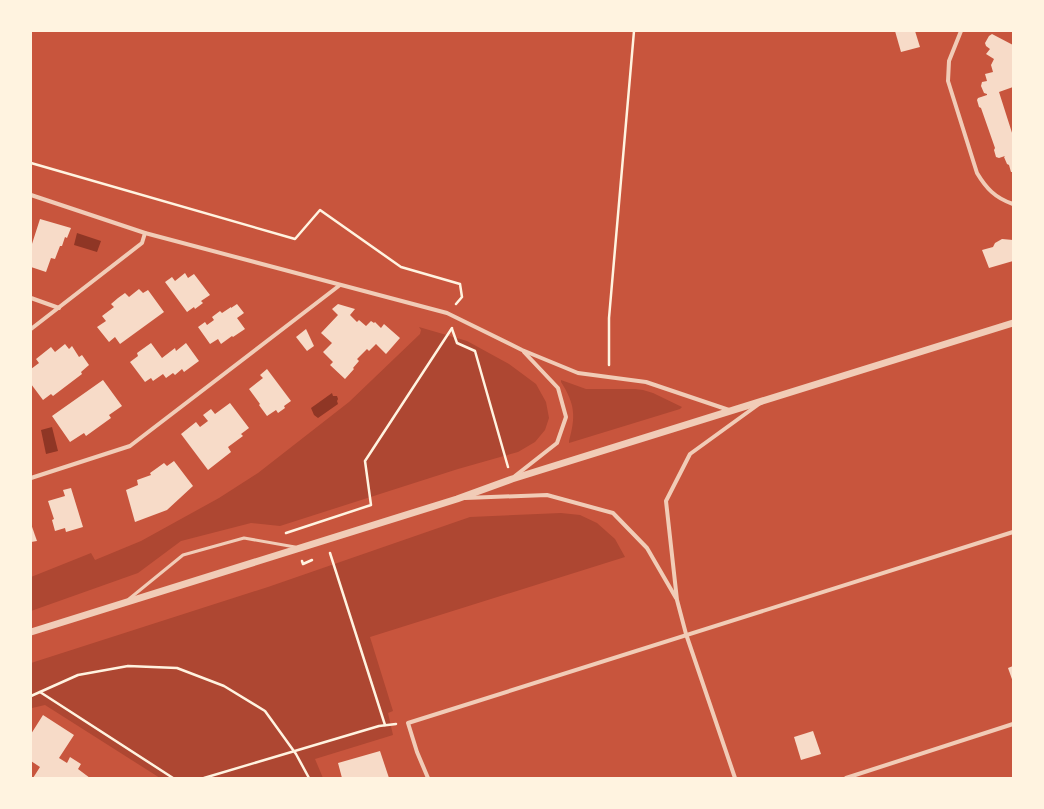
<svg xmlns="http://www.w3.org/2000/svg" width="1044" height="809" viewBox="0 0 1044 809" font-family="'Times New Roman',serif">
<rect width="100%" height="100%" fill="#c8553d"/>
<g fill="#ae4732">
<path d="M419,327L467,341L509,364L536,384L546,402L549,418L545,430L535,442L518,452L458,469L280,526L251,523L181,541L138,573L31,611V577L91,553L95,560L141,541L219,498L258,473L349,402L420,334L421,330Z"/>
<path d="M561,380L586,389H635L643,390L653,393L682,407L680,409L569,443V441C576,416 575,404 561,382Z"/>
<path d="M561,513L580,515L597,523L615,539L625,557L370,637L393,711L388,713L393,735L315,759L323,778H160L45,705L32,708L31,710V663L268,587L470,517Z"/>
</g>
<g fill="#8f3625">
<path d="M77,233L101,241L97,252L74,245Z"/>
<path d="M332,393L333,396H337L338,399L337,401L338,404L318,418L314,415L311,408Z"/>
<path d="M52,427L58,451L46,454L41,430Z"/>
</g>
<g fill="#f7dbc8">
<path d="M895,31H915L920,47L901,52Z"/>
<path d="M992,34L1013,45V87L999,92L1013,136V172H1011L1009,165L1007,164L1004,157L1005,156L999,158L996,157L994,150L995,148L981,108L979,107L977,100L978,98L987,95V94L984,93L981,86L982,82L987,81L985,74L993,72L991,65L994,59L986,54L990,49L986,46L985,43L989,36Z"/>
<path d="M40,219L71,228L67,238L65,237L62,246H60L55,259L51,258L46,272L31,267V247Z"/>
<path d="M1002,239L1013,240V261L989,268L982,250L993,247L995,243Z"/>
<path d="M185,273L188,278L194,274L210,295L201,301L203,303L195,309L194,307L187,312L165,282L172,277L175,281Z"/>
<path d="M139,289L143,293L148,290L164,312L120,344L115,337L109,342L97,327L106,321L102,316L114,307L111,304L118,298L125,293L129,297Z"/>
<path d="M237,304L244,313L237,318L245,329L233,337L232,336L221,344L218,339L210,344L198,327L205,322L207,325L214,320L212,317L220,311L222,313L231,307V308Z"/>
<path d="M338,304L355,309L350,315L357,322L359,320L366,326L371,321L374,323L375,322L381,328L384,324L400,338L386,354L376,344L369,351L367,349L357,359L359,361L353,368L354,369L345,379L330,365L333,362L323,352L332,343L321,333L338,315L332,309Z"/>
<path d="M306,329L314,346L307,351L296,337Z"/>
<path d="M151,343L162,358L175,348L176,351L186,343L199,361L184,372L182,369L175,375L173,373L166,378L163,374L153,381L151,378L145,382L130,362L138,356L137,353Z"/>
<path d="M65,344L69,349L72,346L79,357L82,355L89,365L81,372L82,374L53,396L51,394L43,400L31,384V376L32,375L31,369L39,363L36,359L51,347L55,352Z"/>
<path d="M267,369L291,401L284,406L285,408L278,413L276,410L267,416L259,405L260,404L249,389L263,378L260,375Z"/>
<path d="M103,380L122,406L109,415L111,418L86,436L84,433L70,442L52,416Z"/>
<path d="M230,403L249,428L241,434L243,436L228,447L231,452L208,470L181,434L196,422L200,427L208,421L203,415L211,409L215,414Z"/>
<path d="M174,461L193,486L167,510L135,522L126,490L138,485L137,480L151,475L150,473L164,463L167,466Z"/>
<path d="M71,488L83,527L66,532L65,528L55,531L52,520L54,519L48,501L65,496L63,490Z"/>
<path d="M31,524L37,541L31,542Z"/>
<path d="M1013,666V682L1008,668Z"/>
<path d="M43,715L74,735L59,758L67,763L70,757L81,764L78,769L90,778H33L40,767L31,761V734Z"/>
<path d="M813,731L821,754L801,760L794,737Z"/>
<path d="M380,751L389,778H342L338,763Z"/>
</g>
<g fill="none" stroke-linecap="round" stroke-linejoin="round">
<g stroke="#fff3e0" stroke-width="2.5">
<path d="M31,163L295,239L320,210L401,267L460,284L462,297L456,304"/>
<path d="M452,329L457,343L475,351L508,467"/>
<path d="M609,365V318L634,31"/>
<path d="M286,533L371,505L365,461L452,328"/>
<path d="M330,553L385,725"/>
<path d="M302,561L303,564L312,560"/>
<path d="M40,692L173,778"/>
<path d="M31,696L78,675L128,666L177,668L224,686L265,711L296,754L309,778"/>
<path d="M204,778L379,726L396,724"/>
</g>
<path stroke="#f1ccb7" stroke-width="3" d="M129,599L183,555L244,538L295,547"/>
<g stroke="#f1ccb7" stroke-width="4">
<path d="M961,31L949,61L948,81L977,173C986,188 995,198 1013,204"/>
<path d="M31,195L145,233L447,313L522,350L578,373L646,382L729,410"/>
<path d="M31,298L59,308"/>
<path d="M31,329L142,243L145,233"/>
<path d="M515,476L557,443L566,417L558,388L524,352"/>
<path d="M31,478L130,446L340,285"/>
<path d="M465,498L547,495L613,513L647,548L676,598"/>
<path d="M428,778L417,752L408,723L1013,532"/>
<path d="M735,778L686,634L677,600L666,501L690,454L759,404"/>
<path d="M846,778L1013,724"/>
</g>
<path stroke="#f1ccb7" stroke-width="7" d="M31,632L457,499L512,479L1013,323"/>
</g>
<rect width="1044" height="809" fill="none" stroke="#fff3e0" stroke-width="64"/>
</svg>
